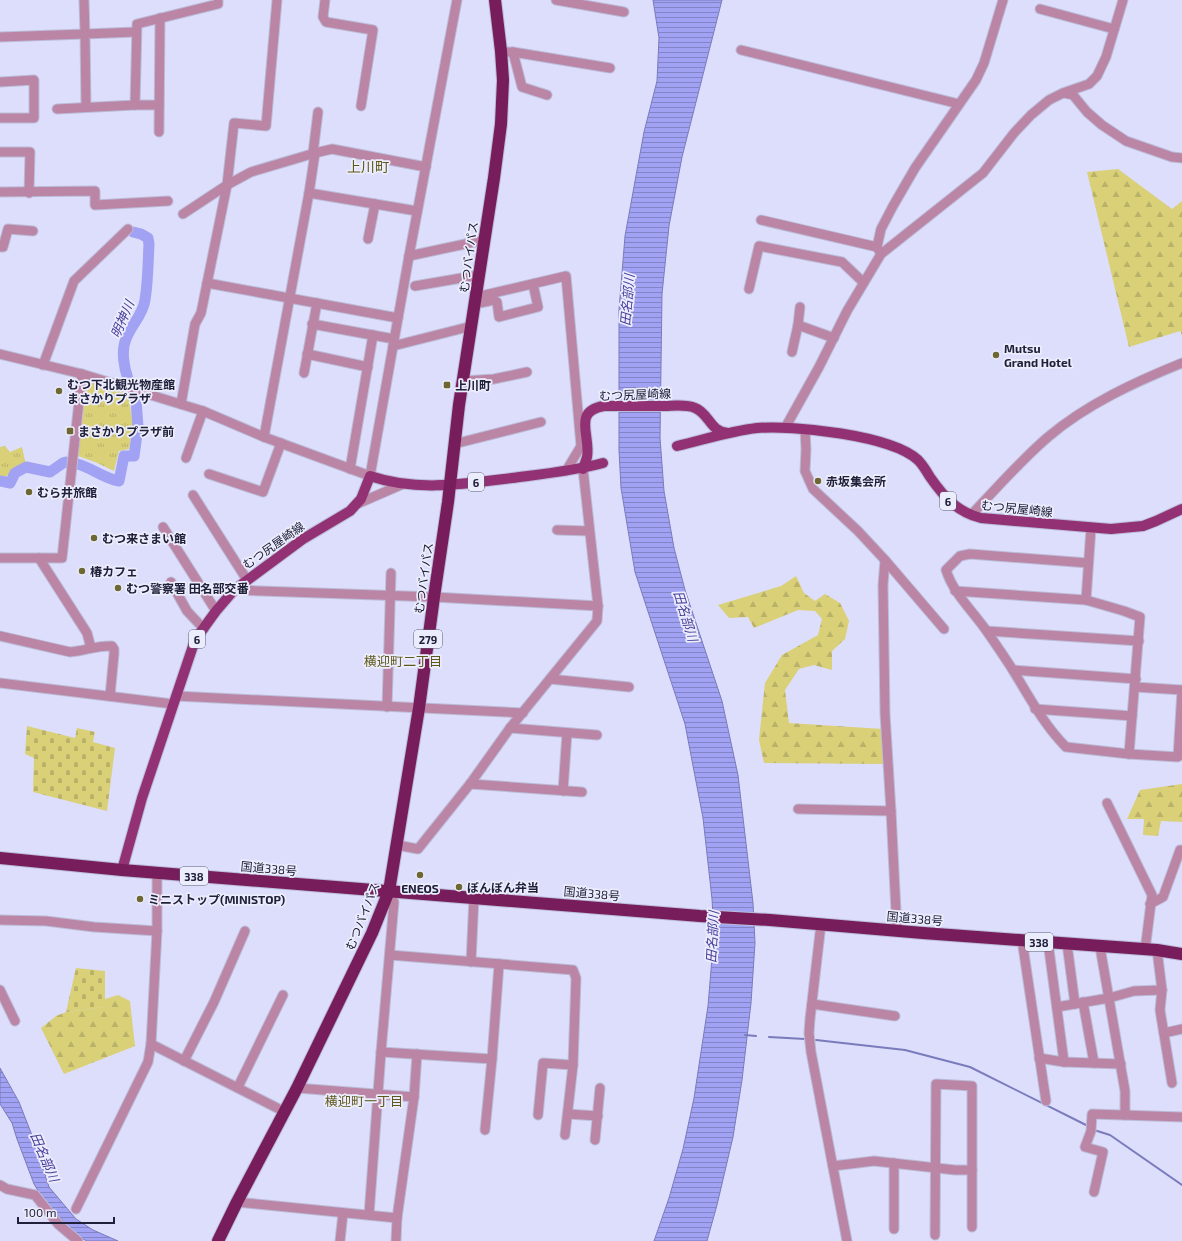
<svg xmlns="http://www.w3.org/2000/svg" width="1182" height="1241" viewBox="0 0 1182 1241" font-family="'Exo 2','Noto Sans JP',sans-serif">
<defs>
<pattern id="grass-tufts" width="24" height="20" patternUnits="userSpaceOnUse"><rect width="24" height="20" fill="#d9d078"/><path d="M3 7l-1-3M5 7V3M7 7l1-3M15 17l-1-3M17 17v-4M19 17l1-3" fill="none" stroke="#bab269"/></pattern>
<pattern id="forest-firs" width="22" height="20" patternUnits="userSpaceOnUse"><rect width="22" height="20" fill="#d9d078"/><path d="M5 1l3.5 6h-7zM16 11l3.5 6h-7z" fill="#bab269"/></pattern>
<pattern id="cemetery-stones" width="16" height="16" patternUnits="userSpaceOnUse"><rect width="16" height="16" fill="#d9d078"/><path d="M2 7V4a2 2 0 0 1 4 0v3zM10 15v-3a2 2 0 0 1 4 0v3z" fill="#bab269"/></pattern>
<pattern id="water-rules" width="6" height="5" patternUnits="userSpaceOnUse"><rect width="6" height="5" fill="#a1a2f3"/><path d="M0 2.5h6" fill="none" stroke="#8384c6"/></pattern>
</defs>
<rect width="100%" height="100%" fill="#dddefb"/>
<g fill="url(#grass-tufts)">
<path d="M86,380L127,389L133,424L129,449L119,451L114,471L95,462L78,456Z"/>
<path d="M5,446L10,452L22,447L26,465L15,469L5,477L0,478V447Z"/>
</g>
<g fill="url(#forest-firs)">
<path d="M1118,169L1172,209L1182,201V335L1180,331L1129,347L1087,172Z"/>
<path d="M796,576L804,593L815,601L825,594L840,603L849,621L845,639L832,651V670L814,665L799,669L785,690L789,723L883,729V764L764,763L759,740L765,683L782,655L818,635L822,619L815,611L798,610L754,628L748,617L729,618L718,605L781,586Z"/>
<path d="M1182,784V822L1161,821L1158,836L1143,835L1144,819H1127L1140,790Z"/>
<path d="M118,995L130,1001L135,1046L64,1074L41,1028L56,1016L66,1012L104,1007L105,999Z"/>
</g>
<g fill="url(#cemetery-stones)">
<path d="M27,726L75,738L77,728L95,732L93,742L115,748L107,811L33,792L34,758L25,754Z"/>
<path d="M76,968L105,971V1007L66,1012Z"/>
</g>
<g fill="url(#water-rules)" stroke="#7a7bbc">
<path d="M653,0H722L682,157L669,226L662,294L660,438L664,491L674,548L685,590L722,701L738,775L753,903L755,943L751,1003L742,1080L733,1137L717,1205L707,1241H654L669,1198L683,1149L694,1098L708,1006L714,934L712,899L703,818L685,724L635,572L621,488L619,450V310L625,236L644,132L657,81L659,38Z"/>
<path d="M0,1068L19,1102L35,1143L49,1187L76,1219L93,1230L118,1241H87L77,1236L52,1209L40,1194L34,1184L17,1139L12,1123L0,1104Z"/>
</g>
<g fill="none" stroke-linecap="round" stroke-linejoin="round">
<g stroke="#7a7bbc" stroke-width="2">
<path d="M745,1035L756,1036"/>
<path d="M769,1037L805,1039"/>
<path d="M816,1040L905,1050L970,1067L1086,1125"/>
<path d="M1094,1130L1110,1135L1182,1185"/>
</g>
<g stroke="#a1a2f3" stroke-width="11">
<path d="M128,379C124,368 121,350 126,339C131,325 143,315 145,300C148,282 148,263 149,244L148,238L141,234L133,232"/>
<path d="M77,464C93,468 102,478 119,481L124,456H134L138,427L136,400"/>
<path d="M0,481L10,483L15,473L26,467L50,472L63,463L66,462"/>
</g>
<g stroke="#bbbcd8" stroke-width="11">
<g id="minor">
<path d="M325,0L323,17L326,22L373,30L361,106"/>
<path d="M556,0L624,12"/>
<path d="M1040,9L1114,29"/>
<path d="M0,37L85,34L84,0"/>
<path d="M741,50L959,104"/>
<path d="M508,52H513L522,87L547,95"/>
<path d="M513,52L610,68"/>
<path d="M0,82L34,80V118H0"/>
<path d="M1064,93L1073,95L1087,112L1102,125L1126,141L1172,157L1182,158"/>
<path d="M135,105H159"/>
<path d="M86,107L85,34L136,32"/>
<path d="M57,109L135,105L137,24L218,4V0"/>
<path d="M159,132L160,18"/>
<path d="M0,152H30L29,193"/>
<path d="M313,153L318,112"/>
<path d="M0,192L95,191V205L168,201"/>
<path d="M309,193L417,211"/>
<path d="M183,214L227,185L251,172L315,153"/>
<path d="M761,220L877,247"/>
<path d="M368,239L375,204"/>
<path d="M0,247H3L8,229L33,231"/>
<path d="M881,254L877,247L881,229L893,206L915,168L976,80L984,63L1003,0"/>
<path d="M409,256L484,240"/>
<path d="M207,283L398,318"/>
<path d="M415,286L479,275"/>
<path d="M749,289L759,246L842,262L863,282"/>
<path d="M476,297L566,276L581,446L566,471"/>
<path d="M475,304L494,300L497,302L499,317L538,307L533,284"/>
<path d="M800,307L798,325L834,338"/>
<path d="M312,324L394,339"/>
<path d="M393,346L472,326"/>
<path d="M792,352L798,325"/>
<path d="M0,354L82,374L203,411L264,437L370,476L409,256L457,0"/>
<path d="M307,354L368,367"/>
<path d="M43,365L74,281L128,229"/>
<path d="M304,373L317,303"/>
<path d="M463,381L494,379L527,372"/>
<path d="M181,404L195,324L201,313L227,185L234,123L266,126L277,0"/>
<path d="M785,428L819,367L847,311L881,254L983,173L1014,133L1031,115L1049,100L1063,93L1089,84L1097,76L1106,57L1123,0"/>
<path d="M805,430L806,449L805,471L813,489L858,531L885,560L883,585L885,714L891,811L897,931"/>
<path d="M264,437L309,193L315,153L332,149L426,167"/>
<path d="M454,444L541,422"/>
<path d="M186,458L203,411"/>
<path d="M350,469L373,335"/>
<path d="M209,474L263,492L281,443"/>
<path d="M193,495L247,580"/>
<path d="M357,504L403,484"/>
<path d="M971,515C996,489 1020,461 1048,437C1087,404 1135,382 1182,363"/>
<path d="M163,527L216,611"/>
<path d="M1091,528L1086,600L1124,611L1140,617L1129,754"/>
<path d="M557,530L589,531"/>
<path d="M0,558H62L82,374"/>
<path d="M39,558L87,633L91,648"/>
<path d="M885,560L944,629"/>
<path d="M1088,563L970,554L960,556L946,570C954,595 974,612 988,633C997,646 1006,659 1014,672C1030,698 1044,725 1066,747L1129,754L1178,757L1182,690L1135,687"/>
<path d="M171,582L187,611L204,629"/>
<path d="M234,590L434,597L598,606"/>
<path d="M955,591L1086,600"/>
<path d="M987,631L1139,641"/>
<path d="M0,636L70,652C85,651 97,645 112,646L114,649V654L110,696"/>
<path d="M1013,670L1136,679"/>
<path d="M550,679L629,687"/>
<path d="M0,683L173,704"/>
<path d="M176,696L523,713"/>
<path d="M387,707L391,573"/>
<path d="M1035,709L1132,716"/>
<path d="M510,728L597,735"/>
<path d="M470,784L582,792"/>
<path d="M563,791L567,733"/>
<path d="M1107,803L1152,895L1145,950"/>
<path d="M798,809L891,811"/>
<path d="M397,845L418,849L470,784L510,728L597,621L598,606L583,469"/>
<path d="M1150,904L1163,897L1180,850H1182"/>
<path d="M0,920L46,921L94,927L157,931"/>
<path d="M821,924L810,1019L809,1033L811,1052L847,1241"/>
<path d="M1022,940L1046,1101"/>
<path d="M1048,942L1064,1062"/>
<path d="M1067,944L1075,1004"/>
<path d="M1100,947L1125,1091V1115"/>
<path d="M1157,950L1162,990L1160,1010L1172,1083"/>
<path d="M390,955L573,970L576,978L573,1065L565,1135"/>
<path d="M471,962L474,897"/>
<path d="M0,990L15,1021"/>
<path d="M1083,1002L1094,1063"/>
<path d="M812,1004L895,1016"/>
<path d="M1057,1007L1109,998L1134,991L1162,990"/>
<path d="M1164,1033L1182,1029"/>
<path d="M151,1044L285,1112"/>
<path d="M381,1052L492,1059L499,964"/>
<path d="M1039,1058L1064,1062L1121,1064"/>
<path d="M184,1061L214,1002L245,931"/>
<path d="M238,1087L283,995"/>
<path d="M297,1088L414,1097"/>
<path d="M568,1114L598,1116"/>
<path d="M538,1115L543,1063L573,1065"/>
<path d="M485,1130L492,1059"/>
<path d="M595,1140L600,1088"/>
<path d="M833,1166L874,1161L955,1170H972"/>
<path d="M0,1185L7,1189L35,1195L58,1224L78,1241"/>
<path d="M1094,1192L1103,1152L1085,1147L1091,1131L1092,1114L1182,1117"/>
<path d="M237,1202L397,1218"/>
<path d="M76,1209L148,1062L151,1044L157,931V873"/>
<path d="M369,1215L381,1052L394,902L389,891"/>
<path d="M894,1229V1163"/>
<path d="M935,1235L936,1084L972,1086V1227"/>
<path d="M340,1241L343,1213"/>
<path d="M396,1241L397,1218L414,1097L417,1054"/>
</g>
</g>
<g stroke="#bbbcd8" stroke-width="12">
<g id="major">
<path d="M677,446C703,440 730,431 757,428C793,425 891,435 918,460C923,465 927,472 930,477C944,497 957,512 981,518L1111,529L1143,526L1156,521L1182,509"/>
<path d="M583,469C584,465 586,461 587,457C591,436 572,411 604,406C624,406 644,406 664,406C673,406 686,404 695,408C709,413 710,432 728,433"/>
<path d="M122,870L142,798L195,640L216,611L234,590L303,539L350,511L361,499L370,476C417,492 465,484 512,478C543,474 573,471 603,463"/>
</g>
</g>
<g stroke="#bbbcd8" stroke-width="14">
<g id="highway">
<path d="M0,858L122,870L700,916L770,920L923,933L1157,950L1182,954"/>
<path d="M218,1241L237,1202L297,1088L372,933L389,891L419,708L434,597L448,502L459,405L494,178L501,124L503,80L501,51L495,0"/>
</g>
</g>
<use href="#minor" stroke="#bb85a5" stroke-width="9"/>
<use href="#major" stroke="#923173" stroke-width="10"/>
<use href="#highway" stroke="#771d5b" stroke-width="12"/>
</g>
<g fill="#6d6734" stroke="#ecedfc" stroke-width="1.5">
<circle cx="996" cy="355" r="4"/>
<rect x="443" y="381" width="8" height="8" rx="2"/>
<circle cx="59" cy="391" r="4"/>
<rect x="66" y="427" width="8" height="8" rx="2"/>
<circle cx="818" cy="481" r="4"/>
<circle cx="29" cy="492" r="4"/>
<circle cx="94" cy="538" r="4"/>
<circle cx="82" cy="571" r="4"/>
<circle cx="118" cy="588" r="4"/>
<circle cx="420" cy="875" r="4"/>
<circle cx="459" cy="887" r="4"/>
<circle cx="140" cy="899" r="4"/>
</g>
<g text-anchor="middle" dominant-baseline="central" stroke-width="3.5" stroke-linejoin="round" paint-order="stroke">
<g fill="#ecedfc" stroke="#5d5e74" stroke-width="1">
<rect x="468" y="473" width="16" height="18" rx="3"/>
<rect x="940" y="492" width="16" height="18" rx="3"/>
<rect x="189" y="630" width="16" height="18" rx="3"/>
<rect x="414" y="630" width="28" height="18" rx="3"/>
<rect x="180" y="867" width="28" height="18" rx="3"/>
<rect x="1025" y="933" width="28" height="18" rx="3"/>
</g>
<g font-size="11" font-weight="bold" fill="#20203a">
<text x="476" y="482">6</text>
<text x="948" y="501">6</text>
<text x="197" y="639">6</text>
<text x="428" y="639">279</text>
<text x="194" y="876">338</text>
<text x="1039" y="942">338</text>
</g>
<g font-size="12" fill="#20203a" stroke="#ecedfc">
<text transform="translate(468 257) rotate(-82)">むつバイパス</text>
<text transform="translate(635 394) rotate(-2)">むつ尻屋崎線</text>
<text transform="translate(1017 508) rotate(6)">むつ尻屋崎線</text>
<text transform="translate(273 545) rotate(-35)">むつ尻屋崎線</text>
<text transform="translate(423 578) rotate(-82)">むつバイパス</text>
<text transform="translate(269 868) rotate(5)">国道338号</text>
<text transform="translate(592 893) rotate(5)">国道338号</text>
<text transform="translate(362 916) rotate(-68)">むつバイパス</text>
<text transform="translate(915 918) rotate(5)">国道338号</text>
</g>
<g font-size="12" font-weight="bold" fill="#20203a" stroke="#ecedfc" text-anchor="start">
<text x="1004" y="348">Mutsu<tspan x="1004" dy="14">Grand Hotel</tspan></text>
<text x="67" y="384">むつ下北観光物産館<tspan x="67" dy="14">まさかりプラザ</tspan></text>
<text x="455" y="385">上川町</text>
<text x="78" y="431">まさかりプラザ前</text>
<text x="826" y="481">赤坂集会所</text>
<text x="37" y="492">むら井旅館</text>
<text x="102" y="538">むつ来さまい館</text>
<text x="90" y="571">椿カフェ</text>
<text x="126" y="588">むつ警察署 田名部交番</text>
<text x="467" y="887">ぼんぼん弁当</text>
<text x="420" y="888" text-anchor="middle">ENEOS</text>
<text x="148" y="899">ミニストップ(MINISTOP)</text>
</g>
<g font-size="13" font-style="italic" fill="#463c9a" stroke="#ecedfc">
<text transform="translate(627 300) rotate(-85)">田名部川</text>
<text transform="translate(122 319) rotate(-67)">明神川</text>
<text transform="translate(686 616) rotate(73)">田名部川</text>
<text transform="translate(712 937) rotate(-87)">田名部川</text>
<text transform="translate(45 1157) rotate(67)">田名部川</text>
</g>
<g font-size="13" fill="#5f581c" stroke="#ecedfc">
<text x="403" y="661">横迎町二丁目</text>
<text x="364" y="1101">横迎町一丁目</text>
</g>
<g font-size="14" fill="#5f581c" stroke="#ecedfc">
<text x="368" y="166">上川町</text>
</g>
</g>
<path d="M18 1217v6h96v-6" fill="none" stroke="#20203a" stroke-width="2"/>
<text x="24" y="1217" font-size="12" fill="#20203a" stroke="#ecedfc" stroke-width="3" paint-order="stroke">100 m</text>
</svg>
